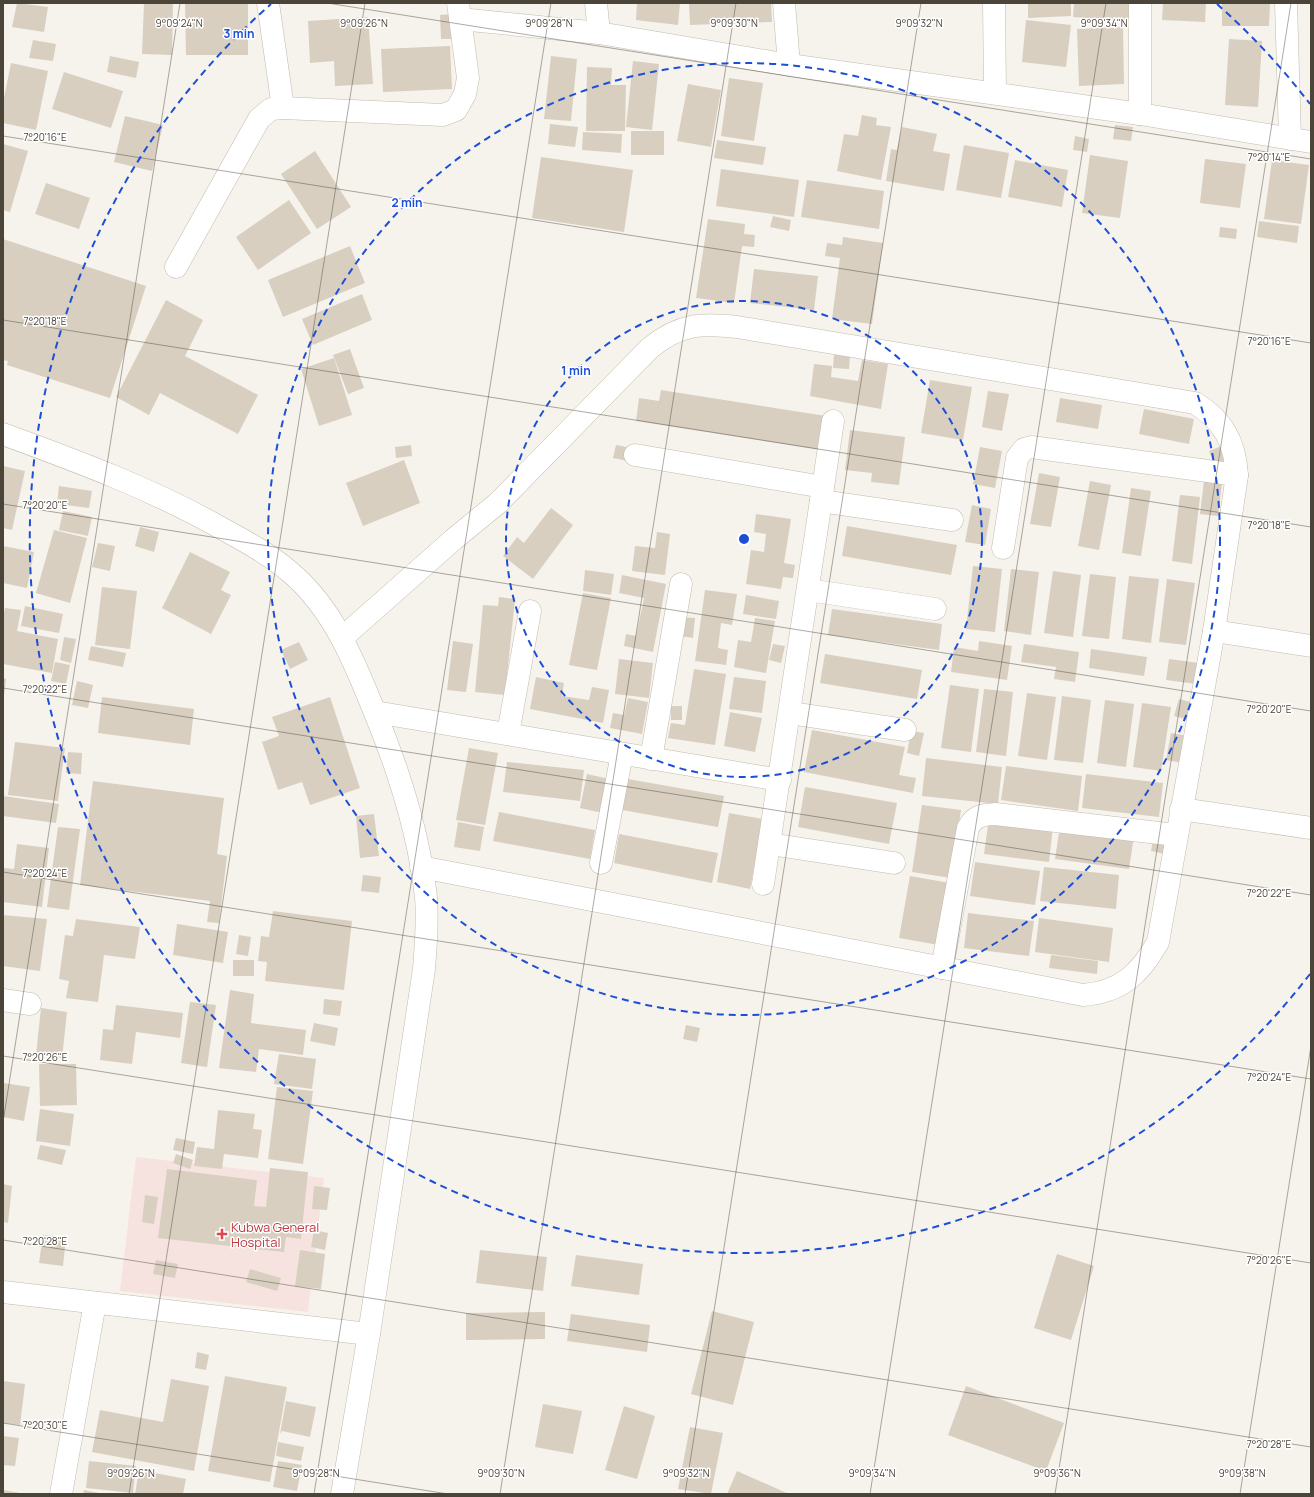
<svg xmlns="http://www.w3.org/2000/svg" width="1314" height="1497" viewBox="0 0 1314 1497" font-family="Manrope,sans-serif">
<rect width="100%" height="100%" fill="#f6f3ec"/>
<path fill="#f6e3e0" d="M136,1157L324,1178L308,1312L120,1291Z"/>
<g fill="#d8cfc1">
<path d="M17,3L48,7L44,32L12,27Z"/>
<path d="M144,3H173L172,55L142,54Z"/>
<path d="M185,3H248V55H186Z"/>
<path d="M637,3H680L678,25L636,20Z"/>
<path d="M689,3H771L772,22L690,25Z"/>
<path d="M1028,3H1071V16L1028,18Z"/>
<path d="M1074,3H1130L1129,21L1073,17Z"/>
<path d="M1163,3H1206L1205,22L1162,20Z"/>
<path d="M1222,3H1270L1269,26H1222Z"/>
<path d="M452,14V39H441L440,15Z"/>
<path d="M368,17L373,84L335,86L334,61L310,63L308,21Z"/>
<path d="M1026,20L1071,25L1066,67L1022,62Z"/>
<path d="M1123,27L1124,84L1079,86L1077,29Z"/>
<path d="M1229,39L1262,41L1258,107L1225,105Z"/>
<path d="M33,40L56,44L53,61L29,58Z"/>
<path d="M450,46L452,89L383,92L381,49Z"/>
<path d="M110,56L139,62L136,78L107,72Z"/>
<path d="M551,56L577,59L571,121L544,119Z"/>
<path d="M633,61L659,64L652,130L626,127Z"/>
<path d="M11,63L48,71L36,130L3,123V103Z"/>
<path d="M587,67L612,68L611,85H626L625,131H586Z"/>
<path d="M64,72L123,91L111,128L52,109Z"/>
<path d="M729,78L763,83L754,141L721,136Z"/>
<path d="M688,84L721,90L711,147L677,141Z"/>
<path d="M862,115L877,118L876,125L891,127L881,180L837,171L844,134L858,136Z"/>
<path d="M125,116L163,125L152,171L114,162Z"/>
<path d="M550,124L578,127L575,147L548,144Z"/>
<path d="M1115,125L1133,127L1131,141L1113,139Z"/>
<path d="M902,127L937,134L933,151L950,154L944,191L886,181L891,149L897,150Z"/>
<rect x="631" y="131" width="33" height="24"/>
<path d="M583,132L622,134L621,153L582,150Z"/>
<path d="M1075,136L1089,139L1087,152L1073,150Z"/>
<path d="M717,140L766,147L763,165L714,158Z"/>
<path d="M3,144L28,151L10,212L3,210Z"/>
<path d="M964,145L1009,153L1001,198L956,190Z"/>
<path d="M315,151L351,207L317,229L281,174Z"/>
<path d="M1090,155L1128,161L1120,218L1082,213Z"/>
<path d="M541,157L633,170L624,232L532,218Z"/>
<path d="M1205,159L1246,164L1240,208L1200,203Z"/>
<path d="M1015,160L1068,170L1062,207L1008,197Z"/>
<path d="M1272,160L1309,165L1301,224L1264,219Z"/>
<path d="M721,169L799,180L794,217L716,206Z"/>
<path d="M807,180L884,191L879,229L801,217Z"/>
<path d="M46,183L90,198L79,229L35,214Z"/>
<path d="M289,200L311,233L258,270L236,237Z"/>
<path d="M773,216L791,220L789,231L770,227Z"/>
<path d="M708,219L745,224L744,234L755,235L754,247L742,246L743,239L734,303L696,298Z"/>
<path d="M1259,221L1299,226L1297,243L1257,237Z"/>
<path d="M1220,227L1237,229L1236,239L1219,237Z"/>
<path d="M843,237L883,243L872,324L832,319L840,258L825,256L827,243L842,245Z"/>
<path d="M3,239L146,286L110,398L7,365L8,361L3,360Z"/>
<path d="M350,246L365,283L283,317L268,280Z"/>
<path d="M754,269L818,276L814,310L750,303Z"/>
<path d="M362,294L372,320L313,345L302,319Z"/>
<path d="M166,300L203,320L185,356L258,395L238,434L160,393L149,415L116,397Z"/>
<path d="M350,349L364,388L348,394L333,355Z"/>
<path d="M834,355L850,356L849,369L833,368Z"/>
<path d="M334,358L352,415L319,426L301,369Z"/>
<path d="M862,360L888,364L881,409L810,396L814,364L832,366L831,377L858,381Z"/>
<path d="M930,380L972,387L963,440L921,433Z"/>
<path d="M661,390L826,416L821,450L636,421L639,398L659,401Z"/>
<path d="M988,391L1009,394L1002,431L982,427Z"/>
<path d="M1060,398L1102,405L1098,429L1056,422Z"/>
<path d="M1144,409L1194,419L1189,444L1139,434Z"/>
<path d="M850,430L905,437L899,485L871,482L872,473L845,470Z"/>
<path d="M411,445L412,456L396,458L395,447Z"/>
<path d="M616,445L631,448L628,461L613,458Z"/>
<path d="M1224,445L1229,459L1214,464L1209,451Z"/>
<path d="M980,447L1002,451L995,488L973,484Z"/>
<path d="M404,460L420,503L363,526L346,483Z"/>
<path d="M3,466L25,471L12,530L3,528Z"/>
<path d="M1039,473L1060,477L1051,527L1030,524Z"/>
<path d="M1090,481L1111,485L1099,550L1078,546Z"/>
<path d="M1204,481L1222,483L1218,516L1200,514Z"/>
<path d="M59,486L92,491L89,508L57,504Z"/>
<path d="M1131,488L1151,491L1141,556L1122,553Z"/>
<path d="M1180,495L1200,497L1192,564L1172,561Z"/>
<path d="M972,505L991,509L985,545L965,542Z"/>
<path d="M551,508L573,525L533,579L503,556L517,537L524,543Z"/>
<path d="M63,511L92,517L88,536L59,530Z"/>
<path d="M756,514L791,519L784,563L795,565L793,578L783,577L781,589L746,584L751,550L764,552L766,534L754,532Z"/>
<path d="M847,526L957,545L951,575L842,556Z"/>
<path d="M140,527L159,532L154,552L135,546Z"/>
<path d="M54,530L87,538L70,603L36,593Z"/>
<path d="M657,532L670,534L665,575L632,571L635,546L655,548Z"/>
<path d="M98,543L115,546L110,571L92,567Z"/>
<path d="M3,546L34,552L27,588L3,583Z"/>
<path d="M190,552L230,572L221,590L231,595L211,634L162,608Z"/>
<path d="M973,566L1002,569L995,632L966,629Z"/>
<path d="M1011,569L1039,572L1031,635L1004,631Z"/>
<path d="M585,570L614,574L611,595L583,591Z"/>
<path d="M1053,571L1081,575L1073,637L1044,633Z"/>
<path d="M1090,574L1116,577L1109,639L1082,636Z"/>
<path d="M622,575L666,584L653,652L624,646L626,634L636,636L644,598L619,593Z"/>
<path d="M1129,576L1159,579L1151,643L1122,639Z"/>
<path d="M1167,579L1195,583L1186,645L1159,642Z"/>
<path d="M102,587L137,591L130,649L95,645Z"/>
<path d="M705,590L737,594L732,625L721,623L718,648L728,650L726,665L695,661Z"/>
<path d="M583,593L611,598L597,670L569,665Z"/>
<path d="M746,595L779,601L776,619L743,614Z"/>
<path d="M499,597L515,599L505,695L475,692L483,605L498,606Z"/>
<path d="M25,606L63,614L59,633L21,626Z"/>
<path d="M5,608L21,610L17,631L58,639L52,673L3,664V618Z"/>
<path d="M832,609L942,624L939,650L828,635Z"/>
<path d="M681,617L695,618L693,638L680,636Z"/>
<path d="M755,618L775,621L766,673L734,667L738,640L751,642Z"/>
<path d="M64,637L76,639L71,663L60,660Z"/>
<path d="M453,641L473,644L466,692L447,690Z"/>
<path d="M979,641L1012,646L1007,680L951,672L954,647L978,651Z"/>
<path d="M299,642L308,660L290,669L281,650Z"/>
<path d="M773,644L785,646L781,663L769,660Z"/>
<path d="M1024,644L1079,652L1075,682L1054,679L1056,667L1021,662Z"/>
<path d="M91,646L126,653L123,667L88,660Z"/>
<path d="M1091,649L1147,657L1144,676L1089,668Z"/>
<path d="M825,654L922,670L917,699L820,683Z"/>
<path d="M619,659L653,663L649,698L615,694Z"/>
<path d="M1169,659L1199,663L1196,684L1166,680Z"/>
<path d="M55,662L70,665L66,684L51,681Z"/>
<path d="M694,669L726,674L715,745L668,738L671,723L685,725Z"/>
<path d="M536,677L564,683L562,696L589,700L592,687L609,690L603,723L530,709Z"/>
<path d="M734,677L766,681L762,713L729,709Z"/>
<path d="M3,678L6,679L4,696H3Z"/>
<path d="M77,681L93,685L88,708L72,705Z"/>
<path d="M950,685L979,689L971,752L941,748Z"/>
<path d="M984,689L1013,692L1006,756L976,752Z"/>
<path d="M1027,693L1056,697L1047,760L1018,756Z"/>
<path d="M1062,696L1091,700L1083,763L1054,760Z"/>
<path d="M102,697L194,709L190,745L98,733Z"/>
<path d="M330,697L360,788L310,805L302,782L278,790L262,742L279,736L272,717Z"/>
<path d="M628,698L648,702L642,734L610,728L613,713L624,715Z"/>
<path d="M1179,699L1194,703L1189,720L1174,716Z"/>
<path d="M1105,700L1134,704L1126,767L1097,763Z"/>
<path d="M1142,703L1171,707L1161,771L1133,767Z"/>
<rect x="671" y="706" width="11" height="14"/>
<path d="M730,712L762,718L755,752L724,746Z"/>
<path d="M812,730L905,747L899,775L916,778L913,793L804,772Z"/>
<path d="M911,731L924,733L919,756L907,753Z"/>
<path d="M1171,733L1188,736L1183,763L1166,760Z"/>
<path d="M15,742L65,748L58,801L8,795Z"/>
<path d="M469,748L498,753L485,825L456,820Z"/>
<path d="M68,752L82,753L81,774L66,773Z"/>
<path d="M926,758L1002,767L998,804L922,796Z"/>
<path d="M507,762L584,770L580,801L503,792Z"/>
<path d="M1006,766L1082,776L1078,811L1001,800Z"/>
<path d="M587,774L609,779L602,813L580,808Z"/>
<path d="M1086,774L1163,783L1159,817L1082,808Z"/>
<path d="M628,779L724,796L718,827L622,810Z"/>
<path d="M93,781L224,798L217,854L227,856L219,923L207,922L210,901L80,885Z"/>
<path d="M805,787L897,803L889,844L798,827Z"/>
<path d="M3,796L59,804L56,823L3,816Z"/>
<path d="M922,805L961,810L951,878L912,872Z"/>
<path d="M499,812L595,830L590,859L493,841Z"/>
<path d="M729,813L763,819L750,889L717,882Z"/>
<path d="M374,814L379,856L360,858L356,816Z"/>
<path d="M989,818L1053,826L1049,862L984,854Z"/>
<path d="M458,822L484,827L480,851L454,847Z"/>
<path d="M1060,826L1134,836L1129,869L1055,859Z"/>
<path d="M58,827L80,829L69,910L47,907Z"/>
<path d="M1154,833L1169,836L1165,854L1151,851Z"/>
<path d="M619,834L718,853L712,883L614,863Z"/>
<path d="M17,844L49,848L42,907L3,902V868L14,869Z"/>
<path d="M975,862L1040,871L1035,905L970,896Z"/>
<path d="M1044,867L1119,875L1116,909L1040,901Z"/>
<path d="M363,875L381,877L379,893L361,891Z"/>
<path d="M910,876L950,883L939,945L899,938Z"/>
<path d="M273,911L352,921L344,990L265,981L267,962L258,961L261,936L269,937Z"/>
<path d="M968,913L1034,921L1029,956L964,948Z"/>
<path d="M3,915L47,919L40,971L3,966Z"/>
<path d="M1039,918L1113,928L1109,962L1035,952Z"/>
<path d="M76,919L140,927L135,959L104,955L98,1002L66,998L69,981L59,979L65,935L73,936Z"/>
<path d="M177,924L228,932L223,963L173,955Z"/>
<path d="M239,935L251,937L248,956L236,954Z"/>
<path d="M1051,955L1098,961L1097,974L1049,968Z"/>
<rect x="233" y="960" width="21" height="16"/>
<path d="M230,990L254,994L251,1023L306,1030L303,1055L259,1049L256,1072L219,1068Z"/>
<path d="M324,999L342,1001L340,1016L323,1014Z"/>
<path d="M190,1002L216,1005L207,1067L181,1063Z"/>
<path d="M116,1005L183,1013L180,1038L136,1032L132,1064L100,1060L103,1029L113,1030Z"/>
<path d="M41,1008L67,1012L62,1058L36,1055Z"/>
<path d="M314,1023L338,1028L335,1046L310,1041Z"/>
<path d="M686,1025L700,1028L697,1042L683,1039Z"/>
<path d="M279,1054L316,1059L312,1089L274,1084Z"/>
<path d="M39,1064H76L77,1105L40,1106Z"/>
<path d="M3,1083L30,1087L24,1121L3,1117Z"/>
<path d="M277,1087L313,1091L303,1164L268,1159Z"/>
<path d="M40,1109L74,1114L70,1146L36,1141Z"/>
<path d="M218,1110L255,1114L253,1129L262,1130L258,1158L224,1154L222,1169L194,1166L197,1147L214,1149Z"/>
<path d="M176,1138L195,1142L193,1154L173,1150Z"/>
<path d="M40,1145L66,1150L62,1165L37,1159Z"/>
<path d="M176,1154L193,1160L190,1169L173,1163Z"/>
<path d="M270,1168L308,1172L301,1239L286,1237L284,1252L158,1238L167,1169L257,1180L254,1206L266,1207Z"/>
<path d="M3,1184L12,1186L8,1223L3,1222Z"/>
<path d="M314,1186L330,1188L327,1210L312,1209Z"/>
<path d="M145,1195L158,1197L154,1224L142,1222Z"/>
<path d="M314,1230L328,1233L325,1250L311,1247Z"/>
<path d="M43,1235L66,1237L63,1266L39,1263Z"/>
<path d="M300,1250L325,1254L321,1289L295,1286Z"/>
<path d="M480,1250L547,1257L543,1291L476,1283Z"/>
<path d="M1057,1254L1094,1266L1071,1340L1034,1328Z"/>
<path d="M576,1255L643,1264L639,1295L571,1286Z"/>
<path d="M156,1260L178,1264L175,1278L153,1274Z"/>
<path d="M250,1269L281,1278L277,1291L246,1282Z"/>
<path d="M712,1311L754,1322L733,1405L691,1394Z"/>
<path d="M545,1312V1339L466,1340V1313Z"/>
<path d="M571,1314L650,1325L647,1352L567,1341Z"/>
<path d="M197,1352L209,1355L206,1370L195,1368Z"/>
<path d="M225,1376L287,1387L270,1482L208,1471Z"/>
<path d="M171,1379L209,1386L194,1471L92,1452L100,1410L163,1422Z"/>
<path d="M3,1381L25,1384L20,1425L3,1423Z"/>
<path d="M966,1386L1064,1423L1046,1471L948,1435Z"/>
<path d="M286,1401L316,1407L310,1437L282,1431L280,1434Z"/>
<path d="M543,1404L582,1411L573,1454L535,1447Z"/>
<path d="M624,1406L655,1416L637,1479L605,1470Z"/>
<path d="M690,1427L723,1433L711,1494L678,1489Z"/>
<path d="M3,1436L19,1438L15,1466L3,1465Z"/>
<path d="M278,1442L304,1447L301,1461L276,1456Z"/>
<path d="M89,1461L136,1466L133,1493L86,1488Z"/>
<path d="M278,1461L302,1465L297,1491L273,1487Z"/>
<path d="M139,1470L186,1479L183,1494H135Z"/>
<path d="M737,1471L789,1494H727Z"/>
<path d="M3,1490L20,1493V1494H3Z"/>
<path d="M84,1490L99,1493V1494H83Z"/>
</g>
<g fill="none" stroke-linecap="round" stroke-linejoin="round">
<g stroke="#c2bbae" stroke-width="23">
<g id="street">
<path d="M268,3L283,108"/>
<path d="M596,3L599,33"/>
<path d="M784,3L789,65"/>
<path d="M994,3L995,93"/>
<path d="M1140,3V114"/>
<path d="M1286,3L1290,139"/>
<path d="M460,19L599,33L789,65L1140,114L1311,142"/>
<path d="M176,267L259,119L271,109L283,108L443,115L456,110L465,94L468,78L458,3"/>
<path d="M3,434C77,461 152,489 221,528C245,541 269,554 290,572C333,608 355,663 375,713C399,771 419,834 426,897C428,921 426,945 424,969L369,1334L342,1494"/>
<path d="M635,455L823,487"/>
<path d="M821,501L952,520"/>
<path d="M1003,548L1017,458L1024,449L1031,447L1237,475"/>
<path d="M808,590L935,609"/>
<path d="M1214,631L1311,646"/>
<path d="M342,638L454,539L498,503L650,348C679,324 701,323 737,327L1195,403C1223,420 1235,442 1237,475L1214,631L1158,942C1140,974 1121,992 1083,995L421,867"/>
<path d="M375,712L780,780"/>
<path d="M790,713L905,730"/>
<path d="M508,734L530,611"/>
<path d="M651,759L681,584"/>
<path d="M1181,809L1311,828"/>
<path d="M770,844L894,863"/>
<path d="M601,863L622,754"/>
<path d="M763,884L833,421"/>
<path d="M942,968L968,828C975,815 982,815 995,814L1176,835"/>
<path d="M3,1000L30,1004"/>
<path d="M3,1292L369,1334"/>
<path d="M61,1494L95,1303"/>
</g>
</g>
<use href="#street" stroke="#fff" stroke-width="22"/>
</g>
<path fill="none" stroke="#4b4439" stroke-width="1" stroke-opacity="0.45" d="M327,3L1311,159M3,136L1311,343M3,320L1311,527M3,504L1311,711M3,688L1311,895M3,872L1311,1079M3,1056L1311,1263M3,1122L180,3M3,1240L1311,1447M3,1423L448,1494M129,1494L365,3M314,1494L551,3M500,1494L736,3M685,1494L921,3M870,1494L1106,3M1055,1494L1291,3M1240,1494L1311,1046"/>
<g fill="none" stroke="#1d4ed8" stroke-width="2" stroke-dasharray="7 5">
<circle cx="744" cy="539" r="238"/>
<circle cx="744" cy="539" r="476"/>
<path d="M1310 974A714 714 0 1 1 271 4M1217 4A714 714 0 0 1 1310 104"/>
</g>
<path fill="#e0444e" stroke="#fff" stroke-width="1.5" d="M220 1228h4v4h4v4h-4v4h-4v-4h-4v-4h4z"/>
<g text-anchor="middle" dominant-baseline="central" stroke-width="3" stroke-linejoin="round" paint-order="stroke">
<g font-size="13" fill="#be3a42" stroke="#fff" text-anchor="start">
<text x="231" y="1227">Kubwa General<tspan x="231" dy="15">Hospital</tspan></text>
</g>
</g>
<g font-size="10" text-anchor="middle" fill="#4b4439" stroke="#fff" stroke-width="3" stroke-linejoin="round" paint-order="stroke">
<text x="179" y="27">9°09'24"N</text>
<text x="364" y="27">9°09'26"N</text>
<text x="549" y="27">9°09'28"N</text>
<text x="734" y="27">9°09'30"N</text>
<text x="919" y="27">9°09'32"N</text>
<text x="1104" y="27">9°09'34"N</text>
<text x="45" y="141">7°20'16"E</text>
<text x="1269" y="161">7°20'14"E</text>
<text x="45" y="325">7°20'18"E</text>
<text x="1269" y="345">7°20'16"E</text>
<text x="45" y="509">7°20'20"E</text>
<text x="1269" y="529">7°20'18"E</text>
<text x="45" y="693">7°20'22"E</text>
<text x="1269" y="713">7°20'20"E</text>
<text x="45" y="877">7°20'24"E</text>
<text x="1269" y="897">7°20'22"E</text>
<text x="45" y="1061">7°20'26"E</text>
<text x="1269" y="1081">7°20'24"E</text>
<text x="45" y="1245">7°20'28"E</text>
<text x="1269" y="1264">7°20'26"E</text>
<text x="45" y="1429">7°20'30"E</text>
<text x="1269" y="1448">7°20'28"E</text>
<text x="131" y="1477">9°09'26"N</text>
<text x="316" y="1477">9°09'28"N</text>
<text x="501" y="1477">9°09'30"N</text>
<text x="686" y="1477">9°09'32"N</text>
<text x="872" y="1477">9°09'34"N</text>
<text x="1057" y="1477">9°09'36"N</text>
<text x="1242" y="1477">9°09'38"N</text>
</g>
<circle cx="744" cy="539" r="6" fill="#1d4ed8" stroke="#fff" stroke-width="2"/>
<g font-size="12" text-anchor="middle" font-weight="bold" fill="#1d4ed8" stroke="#fff" stroke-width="3" stroke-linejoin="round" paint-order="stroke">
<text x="239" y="38">3 min</text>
<text x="407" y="207">2 min</text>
<text x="576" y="375">1 min</text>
</g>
<rect width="1314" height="1497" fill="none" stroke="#4b4439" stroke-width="8"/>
</svg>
